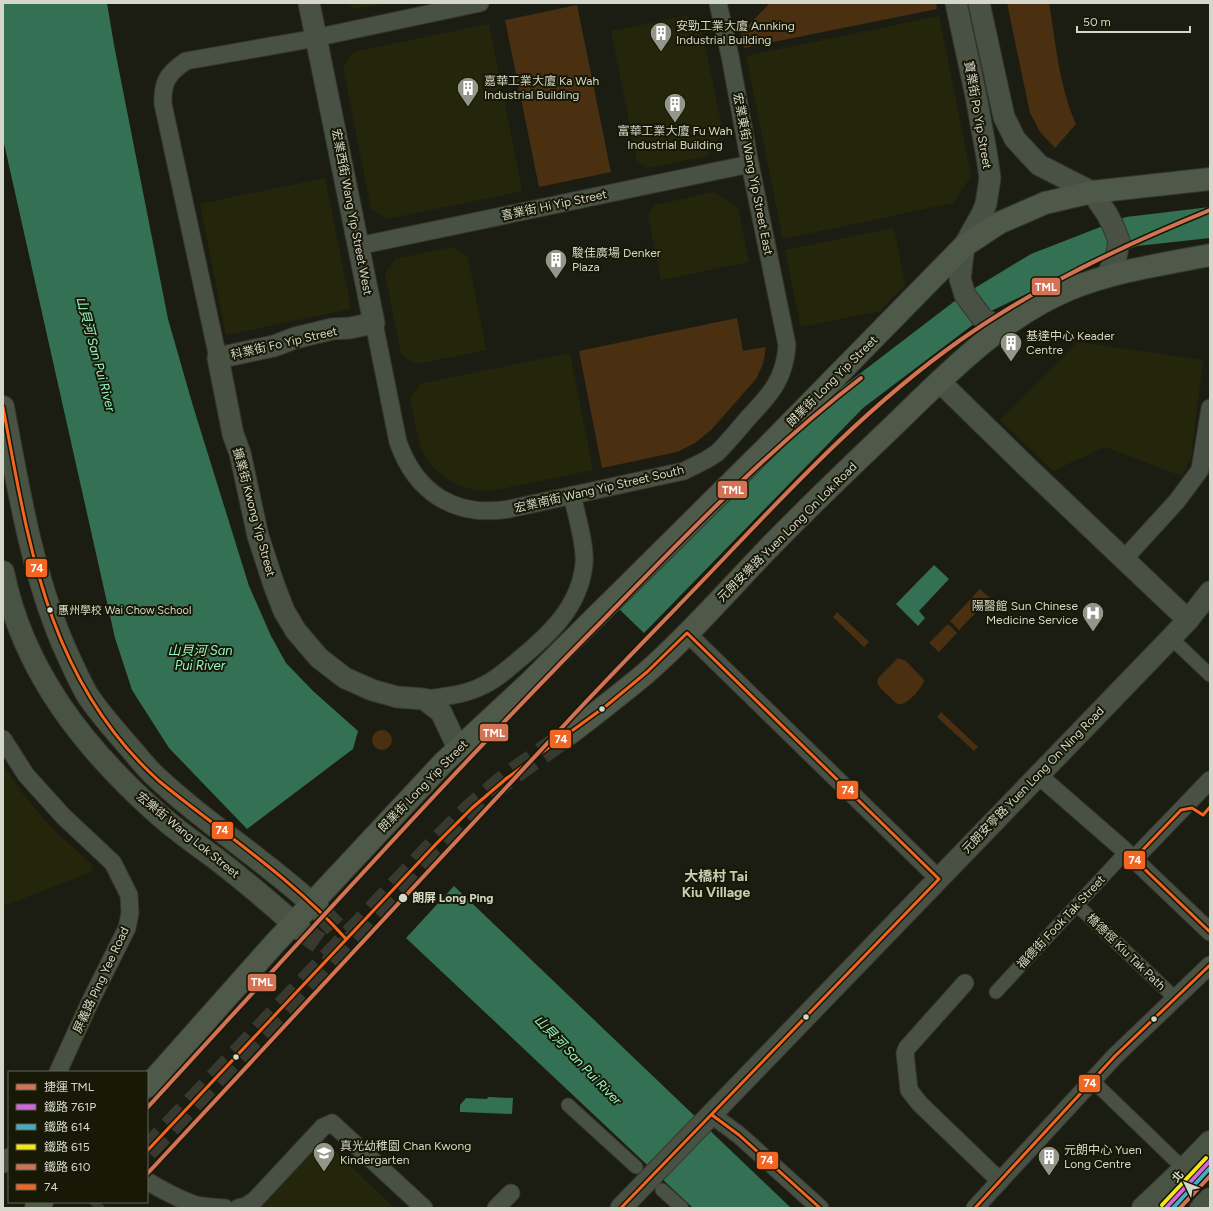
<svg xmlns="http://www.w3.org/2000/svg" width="1213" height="1211" viewBox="0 0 1213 1211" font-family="Figtree,'Noto Sans TC',sans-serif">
<rect width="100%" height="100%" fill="#1c1d12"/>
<g fill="#24260c">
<path d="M346,3H386L356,9Z"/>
<path d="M686,16L701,26L723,132L707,156L647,168L637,161L611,31Z"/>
<path d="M939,16L971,176L953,203L783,239L746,56Z"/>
<path d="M489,24L522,191L387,219L371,209L343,67L353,52Z"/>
<path d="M325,178L351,309L226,335L200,204Z"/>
<path d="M714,192L738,208L749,262L661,280L648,216L655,205Z"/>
<path d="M894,228L905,285L880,311L801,327L785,250Z"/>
<path d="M452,247L468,257L486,350L416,364L401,354L385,274L395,259Z"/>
<path d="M1078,342L1203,360L1191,458L1182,476L1105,447L1053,471L1000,420Z"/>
<path d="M570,353L593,470L501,489L487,491L473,490L459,485L447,479L436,470L427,459L420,446L410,399L420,384Z"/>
<path d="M3,765L20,790L39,814L60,836L91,864L93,867L92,870L89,873L3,906Z"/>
<path d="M323,1139L394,1208H259Z"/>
</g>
<g fill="#4a2f10">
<path d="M770,3H936L937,9L744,48L741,33Z"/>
<path d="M1007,3H1049C1056,44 1059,86 1076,124L1055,148L1040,132L1030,113Z"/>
<path d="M577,5L611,172L539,187L505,20Z"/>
<path d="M737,318L743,351L766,347L763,364L756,379L711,430L695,443L677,452L602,468L579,351Z"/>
<path d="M980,589L990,598L959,630L950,621Z"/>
<path d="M837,612L869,642L864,647L833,617Z"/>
<path d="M948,624L957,633L939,652L929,643Z"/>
<path d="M898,658L906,661L924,680C923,687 909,702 902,704C900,705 898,704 896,703L880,688L877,682L879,677Z"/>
<path d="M941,712L978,747L974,751L937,717Z"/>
<circle cx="382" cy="740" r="10"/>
</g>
<g fill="#347054">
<path d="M3,3H107L114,45L168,319L193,406L249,586L271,636L286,663L313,691L358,731L353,749L247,829L169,748L132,690L115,638L3,139Z"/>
<path d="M1210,207V238L1137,246L1083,267L991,311L863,408L644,633L617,607L668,553L841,388L960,297L1031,254L1126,217Z"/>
<path d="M934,565L949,579L919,611L925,618L918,626L896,604Z"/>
<path d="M454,886L791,1208H693L406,938Z"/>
<path d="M488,1097L513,1098L512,1114L460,1112V1105L466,1098L487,1099Z"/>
</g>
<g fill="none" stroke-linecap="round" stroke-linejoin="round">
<g stroke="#38392e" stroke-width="22" stroke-dasharray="22 11" stroke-linecap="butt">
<path d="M320,911L346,939"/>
<path d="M301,930L333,953"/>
</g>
<g stroke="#38392e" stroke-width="22" stroke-dasharray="22 11" stroke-linecap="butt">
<path d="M147,1151L436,844L472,808L507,778L569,734"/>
<path d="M94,1208L100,1202"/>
</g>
<g stroke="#35362d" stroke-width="15">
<g id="pedestrian">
<path d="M1171,638L1210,675"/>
<path d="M1077,905L1176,999"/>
<path d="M996,992L1126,852"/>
<path d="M1098,1086L1184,1169"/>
<path d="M568,1105L636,1167"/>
<path d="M662,1190L682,1208"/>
</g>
</g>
<g stroke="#35362d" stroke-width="19">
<g id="minor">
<path d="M358,246L750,164"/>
<path d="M374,323L398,442C416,493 455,518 509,509L684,471L706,460L717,453C728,442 738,430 748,418C770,395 785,379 787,345L750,164L730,56L718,3"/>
<path d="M218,358L163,104C162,82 168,73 186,61L305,40L480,3"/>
<path d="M1124,559L1177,501L1200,470L1210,408"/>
<path d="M687,633L939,879"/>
<path d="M424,699C443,697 463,695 480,687C496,680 509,668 522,657C552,632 580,605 584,564C586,546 576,513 572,495"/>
<path d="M3,739L26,775L63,816L113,863L129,895L130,913L127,928L90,1002L58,1072"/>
<path d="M1038,775L1123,849L1210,932"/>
<path d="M1134,859L1210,780"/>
<path d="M965,983L907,1048L905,1053L909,1090L920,1104L1000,1181"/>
<path d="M712,1115L739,1135L820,1208"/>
<path d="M3,1164L9,1157"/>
<path d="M147,1181C162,1190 177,1198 193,1204C203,1207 214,1207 225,1208"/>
<path d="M238,1208L246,1206L255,1200L323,1127L332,1123L424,1208"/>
<path d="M496,1208L511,1193"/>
<path d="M975,1208L1115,1056L1210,965"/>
</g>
</g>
<g stroke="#35362d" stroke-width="23">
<g id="tertiary">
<path d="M309,3L374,323L350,328L332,329L295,338L274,346L218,358L233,434L240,453L258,536L274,585L284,611L296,631L319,658L345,678L372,690L397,697L424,699L441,712L458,748"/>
<path d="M956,3L976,96L987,157L990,178L986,204L982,214L964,246L960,279L965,295L983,319L1002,327"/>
<path d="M979,3L1004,117L1015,139L1039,165L1092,192L1107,214L1114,228L1119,241L1116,258L1106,277"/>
<path d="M939,381L1026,466L1188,620"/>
<path d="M621,1208L1171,638L1188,620L1210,592"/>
</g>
</g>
<g stroke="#35362d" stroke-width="24">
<g id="secondary">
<path d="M3,407C18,486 31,568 62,642C70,660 78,679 88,696C101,715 116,732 131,749C138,757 144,765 152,773C204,823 267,861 320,911"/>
<path d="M3,572C23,671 84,748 158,814C176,830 196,844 215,858C245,881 273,905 301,930"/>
<path d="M1143,1208L1184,1169L1210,1142"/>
<path d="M1201,1208L1210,1199"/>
</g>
</g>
<g stroke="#35362d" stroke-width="24">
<g id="primary">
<path d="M569,734C595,714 621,694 646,673C687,637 724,595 761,556C802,513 845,472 887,432C943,378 998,319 1070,289C1114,271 1164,264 1210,255"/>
<path d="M147,1087L275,943L444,762L529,683L765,449L964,246L999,223L1045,203L1092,192L1210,179"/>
<path d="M36,1208L42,1202"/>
</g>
</g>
<use href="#pedestrian" stroke="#495144" stroke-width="13"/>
<use href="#minor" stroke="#495144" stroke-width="17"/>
<use href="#tertiary" stroke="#495144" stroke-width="21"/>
<use href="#secondary" stroke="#495344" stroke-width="22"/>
<use href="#primary" stroke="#4e5949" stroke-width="22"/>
<g stroke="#171805" stroke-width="6">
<g id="bus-1">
<path d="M3,407C29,546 48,681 159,781C177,796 196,810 214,824C261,860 307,895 346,939"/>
<path d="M1210,807L1203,815L1192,808L1181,810L1134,859L1210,932"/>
<path d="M712,1115L739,1135L820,1208"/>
<path d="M147,1151L436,844L472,808L507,778L606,706L647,672L687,633L939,879L621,1208"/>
<path d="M975,1208L1115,1056L1210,965"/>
</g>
</g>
<use href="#bus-1" stroke="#f26522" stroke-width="3"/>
<g stroke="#171805" stroke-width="7">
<path id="rail-1" d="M1166,1208L1210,1161"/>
</g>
<g stroke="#171805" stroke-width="7">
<path id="rail-2" d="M1173,1208L1210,1168"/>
</g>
<g stroke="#171805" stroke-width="7">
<path id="rail-3" d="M1162,1205L1206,1158"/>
</g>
<g stroke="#171805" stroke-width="7">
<path id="rail-4" d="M1180,1208L1210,1176"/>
</g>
<use href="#rail-1" stroke="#d165de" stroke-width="4"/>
<use href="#rail-2" stroke="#44adc3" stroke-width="4"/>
<use href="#rail-3" stroke="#f4e619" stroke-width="4"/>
<use href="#rail-4" stroke="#d17157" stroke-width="4"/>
<g stroke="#171805" stroke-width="7">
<g id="metro-1">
<path d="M147,1108C300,942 451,773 610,613C690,531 770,448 861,378"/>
<path d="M147,1174C288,1023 427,871 568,721C621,664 676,609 729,553C801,477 874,401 959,341C1037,286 1122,246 1210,210"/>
</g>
</g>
<use href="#metro-1" stroke="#d37254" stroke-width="4"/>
</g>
<defs>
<g id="building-pin" transform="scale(1.15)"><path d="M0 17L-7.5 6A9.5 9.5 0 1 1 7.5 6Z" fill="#94968a" stroke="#171805"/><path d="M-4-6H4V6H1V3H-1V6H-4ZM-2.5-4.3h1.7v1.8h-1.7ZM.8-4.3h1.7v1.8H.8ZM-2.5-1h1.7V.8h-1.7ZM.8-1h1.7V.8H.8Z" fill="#fff"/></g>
<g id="hospital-pin" transform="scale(1.15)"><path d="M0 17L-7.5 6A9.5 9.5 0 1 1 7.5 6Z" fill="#94968a" stroke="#171805"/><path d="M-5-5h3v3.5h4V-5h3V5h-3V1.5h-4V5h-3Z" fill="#fff"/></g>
<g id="school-pin" transform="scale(1.15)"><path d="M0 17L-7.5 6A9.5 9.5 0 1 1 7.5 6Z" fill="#94968a" stroke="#171805"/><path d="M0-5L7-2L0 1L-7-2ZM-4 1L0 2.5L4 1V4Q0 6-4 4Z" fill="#fff"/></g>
</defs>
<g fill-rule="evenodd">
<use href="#building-pin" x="661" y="33"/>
<use href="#building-pin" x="468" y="88"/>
<use href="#building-pin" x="675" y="104"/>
<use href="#building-pin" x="556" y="260"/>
<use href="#building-pin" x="1011" y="343"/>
<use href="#hospital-pin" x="1093" y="613"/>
<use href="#school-pin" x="324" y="1153"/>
<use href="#building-pin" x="1049" y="1157"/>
</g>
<g fill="#d5d7ca" stroke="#171805" stroke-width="1.5">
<circle cx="50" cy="610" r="3.5"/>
<circle cx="602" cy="709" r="3.5"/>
<circle cx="403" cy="898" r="5"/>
<circle cx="806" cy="1017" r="3.5"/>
<circle cx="1154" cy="1019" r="3.5"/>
<circle cx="236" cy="1057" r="3.5"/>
</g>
<g text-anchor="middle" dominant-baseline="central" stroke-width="4" stroke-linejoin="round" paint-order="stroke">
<g font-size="11" fill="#d5d7ca" stroke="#171805" text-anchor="start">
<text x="58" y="610">惠州學校 Wai Chow School</text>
</g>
<g font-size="12" fill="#d5d7ca" stroke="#171805" text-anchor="start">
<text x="676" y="26">安勁工業大廈 Annking<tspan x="676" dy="14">Industrial Building</tspan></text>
<text x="484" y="81">嘉華工業大廈 Ka Wah<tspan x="484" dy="14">Industrial Building</tspan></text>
<text x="675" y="131" text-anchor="middle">富華工業大廈 Fu Wah<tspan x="675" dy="14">Industrial Building</tspan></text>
<text x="572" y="253">駿佳廣場 Denker<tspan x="572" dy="14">Plaza</tspan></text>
<text x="1026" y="336">基達中心 Keader<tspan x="1026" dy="14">Centre</tspan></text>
<text x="1078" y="606" text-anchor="end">陽醫館 Sun Chinese<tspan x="1078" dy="14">Medicine Service</tspan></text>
<text x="340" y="1146">真光幼稚園 Chan Kwong<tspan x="340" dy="14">Kindergarten</tspan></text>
<text x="1064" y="1150">元朗中心 Yuen<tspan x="1064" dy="14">Long Centre</tspan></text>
</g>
<g font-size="12" fill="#d5d7ca" stroke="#171805">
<text transform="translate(978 115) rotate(80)">寶業街 Po Yip Street</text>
<text transform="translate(753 174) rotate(79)">宏業東街 Wang Yip Street East</text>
<text transform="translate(554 205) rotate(-12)">喜業街 Hi Yip Street</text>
<text transform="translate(352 212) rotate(79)">宏業西街 Wang Yip Street West</text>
<text transform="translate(284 343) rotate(-13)">科業街 Fo Yip Street</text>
<text transform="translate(832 381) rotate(-45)">朗業街 Long Yip Street</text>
<text transform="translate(599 489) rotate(-13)">宏業南街 Wang Yip Street South</text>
<text transform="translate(254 512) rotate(75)">擴業街 Kwong Yip Street</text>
<text transform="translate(787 532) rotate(-45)">元朗安樂路 Yuen Long On Lok Road</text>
<text transform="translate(1033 780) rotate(-46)">元朗安寧路 Yuen Long On Ning Road</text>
<text transform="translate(423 786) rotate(-46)">朗業街 Long Yip Street</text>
<text transform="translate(188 835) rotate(39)">宏樂街 Wang Lok Street</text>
<text transform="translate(1061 922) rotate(-47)">福德街 Fook Tak Street</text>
<text transform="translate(1126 952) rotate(44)">橋德徑 Kiu Tak Path</text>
<text transform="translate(101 980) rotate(-65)">屏義路 Ping Yee Road</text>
</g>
<g font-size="12" font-weight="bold" fill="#d5d7ca" stroke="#171805" text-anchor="start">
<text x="412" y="898">朗屏 Long Ping</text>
</g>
<g font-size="13" font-style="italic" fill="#96f6c8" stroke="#171805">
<text transform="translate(96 354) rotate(75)">山貝河 San Pui River</text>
<text x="200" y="650">山貝河 San<tspan x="200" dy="15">Pui River</tspan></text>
<text transform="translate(578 1060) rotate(46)">山貝河 San Pui River</text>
</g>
<g font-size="14" font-weight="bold" fill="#cbceb5" stroke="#171805">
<text x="716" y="876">大橋村 Tai<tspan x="716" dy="16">Kiu Village</tspan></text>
</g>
</g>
<g stroke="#171805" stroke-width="1.5">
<rect x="1031" y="277" width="30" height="19" rx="4" fill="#d37254"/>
<rect x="717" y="480" width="31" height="19" rx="4" fill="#d37254"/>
<rect x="25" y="558" width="23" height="20" rx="4" fill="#f26522"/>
<rect x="479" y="723" width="30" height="19" rx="4" fill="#d37254"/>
<rect x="549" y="729" width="23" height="20" rx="4" fill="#f26522"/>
<rect x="836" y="780" width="23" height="20" rx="4" fill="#f26522"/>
<rect x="211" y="821" width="23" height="19" rx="4" fill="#f26522"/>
<rect x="1123" y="850" width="23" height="20" rx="4" fill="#f26522"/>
<rect x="247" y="973" width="30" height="19" rx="4" fill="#d37254"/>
<rect x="1078" y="1074" width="23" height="19" rx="4" fill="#f26522"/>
<rect x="756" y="1151" width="23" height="19" rx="4" fill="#f26522"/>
</g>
<g font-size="11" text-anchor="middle" font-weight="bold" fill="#fff">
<text x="1046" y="291">TML</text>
<text x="733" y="494">TML</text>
<text x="37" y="572">74</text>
<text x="494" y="737">TML</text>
<text x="561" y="743">74</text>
<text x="848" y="794">74</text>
<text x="222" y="834">74</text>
<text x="1135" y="864">74</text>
<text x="262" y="986">TML</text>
<text x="1090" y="1087">74</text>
<text x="767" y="1164">74</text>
</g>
<rect width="1213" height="1211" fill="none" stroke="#d5d7ca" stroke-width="8"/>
<rect x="8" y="1071" width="140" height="132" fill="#171805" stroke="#636454"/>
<rect x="16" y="1084" width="20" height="6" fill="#d37254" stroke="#636454"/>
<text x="44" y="1091" font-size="12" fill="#d5d7ca">捷運 TML</text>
<rect x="16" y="1104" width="20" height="6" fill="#d165de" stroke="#636454"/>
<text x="44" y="1111" font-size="12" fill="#d5d7ca">鐵路 761P</text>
<rect x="16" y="1124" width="20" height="6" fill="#44adc3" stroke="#636454"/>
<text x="44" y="1131" font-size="12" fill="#d5d7ca">鐵路 614</text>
<rect x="16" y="1144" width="20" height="6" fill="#f4e619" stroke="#636454"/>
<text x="44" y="1151" font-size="12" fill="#d5d7ca">鐵路 615</text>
<rect x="16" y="1164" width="20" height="6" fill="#d17157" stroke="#636454"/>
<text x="44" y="1171" font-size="12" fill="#d5d7ca">鐵路 610</text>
<rect x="16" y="1184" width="20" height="6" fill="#f26522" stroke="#636454"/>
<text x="44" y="1191" font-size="12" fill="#d5d7ca">74</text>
<g transform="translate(1185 1183) rotate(313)" stroke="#171805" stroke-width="3" paint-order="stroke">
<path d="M0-3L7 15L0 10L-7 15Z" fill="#d5d7ca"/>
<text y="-6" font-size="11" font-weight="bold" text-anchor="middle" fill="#d5d7ca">北</text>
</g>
<path d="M1077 26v6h113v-6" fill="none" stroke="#d5d7ca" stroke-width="2"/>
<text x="1083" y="26" font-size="12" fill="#d5d7ca" stroke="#171805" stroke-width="3" paint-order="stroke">50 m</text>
</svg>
